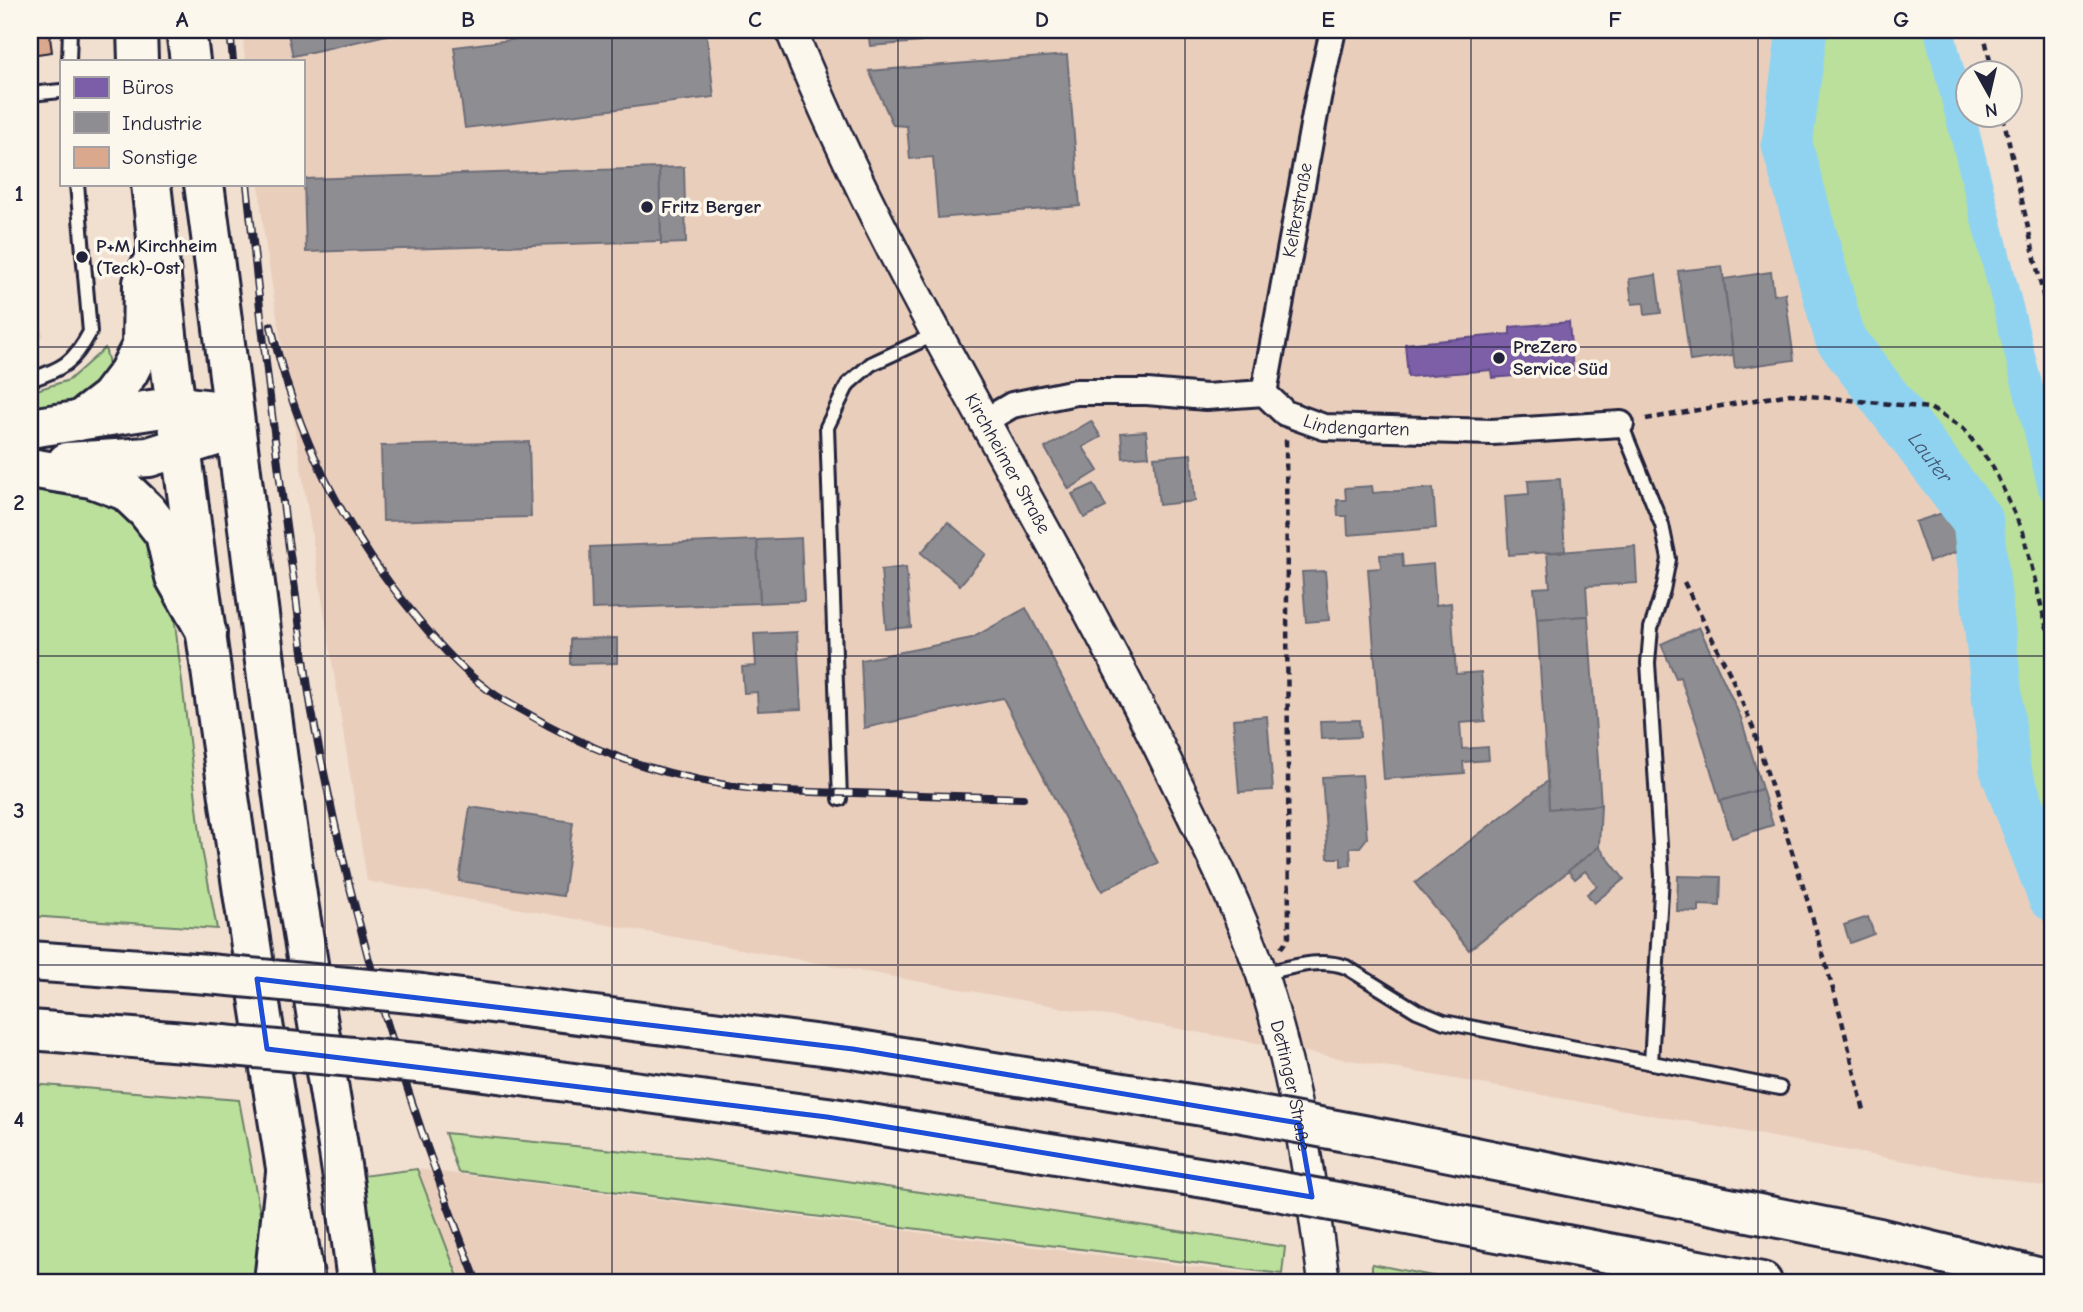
<svg xmlns="http://www.w3.org/2000/svg" width="2083" height="1312" viewBox="0 0 2083 1312" font-family="'Comic Neue',sans-serif">
<rect width="100%" height="100%" fill="#f1dfd0"/>
<filter id="ink" filterUnits="userSpaceOnUse"><feTurbulence type="fractalNoise" baseFrequency=".0143" numOctaves="2"/><feDisplacementMap in="SourceGraphic" scale="14" xChannelSelector="R" yChannelSelector="G"/><feConvolveMatrix kernelMatrix="1 2 1 2 8 2 1 2 1" color-interpolation-filters="sRGB"/></filter>
<g filter="url(#ink)">
<g fill="#eacebc">
<path d="M242,30H1789L1772,149L1828,345L1966,524L1992,784L2053,941V1188L367,881L264,235L259,184H303V61H245Z"/>
<path d="M30,222L43,336L30,341Z"/>
<path d="M417,1169L1290,1279L1294,1282H379L361,1176Z"/>
</g>
<g fill="#bae09b" stroke="#6e816b" stroke-width="2">
<path d="M1789,30H1951L1967,97L1968,116H1972L2053,434V941L1992,784L1966,524L1828,345L1772,149Z"/>
<path d="M105,348L111,371C84,399 65,407 30,421V392L69,380Z"/>
<path d="M30,477L122,501L168,565L202,849L217,929L30,916Z"/>
<path d="M30,1084L239,1100L267,1251L257,1282H30Z"/>
<path d="M445,1133L694,1158L1285,1247L1282,1274L458,1172Z"/>
<path d="M417,1169L460,1282H377L361,1176Z"/>
<path d="M1372,1264L1462,1282H1372Z"/>
</g>
<path fill="#7b5ea7" stroke="#604c87" stroke-width="2" d="M1569,322L1573,371L1492,378L1491,370L1408,377L1405,344L1510,334V327Z"/>
<g fill="#8d8d92" stroke="#6d6d78" stroke-width="2">
<path d="M287,30H409L293,56Z"/>
<path d="M590,30H706L714,97L465,128L454,47Z"/>
<path d="M868,30H920L921,42L870,46Z"/>
<path d="M1067,55L1080,206L938,218L933,157L910,159L907,126L893,125L869,71Z"/>
<path d="M684,167L686,243L661,244L659,168Z"/>
<path d="M659,168L661,241L306,252L304,179Z"/>
<path d="M1722,266L1733,355L1690,361L1678,271Z"/>
<path d="M1771,272L1774,295L1785,293L1794,360L1735,368L1724,279Z"/>
<path d="M1656,275L1661,313L1645,315L1644,303L1632,304L1629,279Z"/>
<path d="M1091,421L1101,437L1083,447L1098,471L1069,489L1045,448Z"/>
<path d="M1146,431L1149,456L1123,458L1121,433Z"/>
<path d="M529,442L531,517L383,521L381,446Z"/>
<path d="M1191,454L1195,501L1159,505L1154,457Z"/>
<path d="M1560,479L1565,551L1509,555L1505,496L1529,494L1528,481Z"/>
<path d="M1094,484L1106,507L1084,518L1072,494Z"/>
<path d="M1372,486L1373,493L1433,488L1436,528L1348,535L1347,516H1338L1337,500H1346L1345,488Z"/>
<path d="M1949,511L1962,550L1929,562L1915,522Z"/>
<path d="M948,522L986,554L960,585L921,553Z"/>
<path d="M801,538L804,601L760,603L757,540Z"/>
<path d="M757,540L760,603L592,609L590,547Z"/>
<path d="M1635,546L1637,583L1586,586L1588,616L1537,619L1534,588L1550,587L1547,553Z"/>
<path d="M1402,554L1403,567L1433,564L1436,605L1451,603L1456,674L1481,672L1485,721L1460,723L1462,749L1488,747L1489,760L1463,762L1464,773L1384,779L1368,569L1381,568L1380,555Z"/>
<path d="M906,567L911,627L886,629L881,570Z"/>
<path d="M1325,571L1329,620L1306,622L1302,572Z"/>
<path d="M1026,608L1158,863L1102,891L1003,698L864,728L861,660L972,638Z"/>
<path d="M1588,616L1601,805L1549,809L1537,619Z"/>
<path d="M1699,627L1741,718L1762,789L1720,801L1698,727L1680,677L1676,678L1661,644Z"/>
<path d="M797,632L801,709L758,711L757,692L744,693L742,667L756,666L754,634Z"/>
<path d="M617,638V663L570,664V639Z"/>
<path d="M1267,716L1273,790L1239,792L1233,719Z"/>
<path d="M1359,720L1360,737L1321,739L1320,721Z"/>
<path d="M1362,775L1367,838L1360,847L1350,848L1351,865L1341,866V858H1328L1322,777Z"/>
<path d="M1548,781L1549,809L1601,805L1599,847L1469,950L1415,883Z"/>
<path d="M1762,789L1773,825L1732,838L1720,801Z"/>
<path d="M470,807L573,822L563,896L459,881Z"/>
<path d="M1599,847L1624,879L1594,903L1587,894L1597,886L1585,871L1575,879L1568,871Z"/>
<path d="M1678,876L1721,877L1720,906L1699,905V912L1677,911Z"/>
<path d="M1868,917L1874,934L1850,943L1844,925Z"/>
</g>
<g fill="none" stroke-linecap="round" stroke-linejoin="round">
<path stroke="#90d3f1" stroke-width="30" d="M1939,30L2053,488"/>
<path stroke="#90d3f1" stroke-width="51" id="s1" d="M1802,30L1787,145L1840,338L1978,521L2005,769L2053,896"/>
</g>
<path fill="#daa88d" stroke="#22223b" stroke-width="2" d="M30,30H49L52,52L30,55Z"/>
<g fill="none" stroke-linecap="round" stroke-linejoin="round">
<g stroke="#22223b" stroke-width="18">
<g id="service">
<path d="M69,61L70,30"/>
<path d="M30,94L61,91"/>
<path d="M30,380C63,368 73,364 90,332L77,184"/>
<path d="M1621,424L1662,525L1669,559L1663,590L1651,628L1648,663L1662,876L1651,1063"/>
<path d="M840,799L827,427L848,384L871,364L936,334"/>
<path d="M1261,974C1289,968 1319,957 1346,967L1417,1011L1444,1022L1780,1088"/>
</g>
</g>
<g stroke="#22223b" stroke-width="30">
<g id="minor">
<path id="s2" d="M1264,393L1318,98L1333,30"/>
<path id="s3" d="M983,422L1012,405L1076,392H1147L1206,397L1264,393L1285,413L1324,427L1492,432L1621,424"/>
</g>
</g>
<g stroke="#22223b" stroke-width="35">
<g id="tertiary">
<path id="s4" d="M791,30C893,284 1045,513 1165,759C1199,829 1235,898 1261,972C1295,1072 1310,1178 1324,1282"/>
</g>
</g>
<g stroke="#22223b" stroke-width="44">
<g id="primary">
<path d="M137,30L138,61"/>
<path d="M186,30L190,61"/>
<path d="M151,184C158,243 163,302 170,361C209,669 253,976 305,1282"/>
<path d="M204,184C237,423 262,663 298,902C318,1029 342,1155 357,1282"/>
</g>
</g>
<g stroke="#22223b" stroke-width="44">
<g id="motorway">
<path d="M79,421L109,398L128,373L142,346L143,283L159,248"/>
<path d="M30,428L177,406L232,412"/>
<path d="M67,462L149,457L235,430"/>
<path d="M30,468L91,478L126,491L147,511L165,534L175,577L207,633"/>
<path d="M30,961L208,974"/>
<path d="M422,994L853,1049L1233,1111"/>
<path d="M30,1030L223,1045"/>
<path d="M439,1065L827,1117L1217,1180"/>
<path d="M1395,1141L1879,1238L2053,1281"/>
<path d="M1397,1213L1762,1282"/>
<path d="M274,1282L286,1173"/>
</g>
</g>
<g stroke="#22223b" stroke-width="4.5" stroke-dasharray="7 5" stroke-linecap="butt">
<path d="M1983,30L1993,74"/>
<path d="M2003,116L2053,339"/>
<path d="M1646,419L1790,394L1930,408L1963,428L1993,467L2023,532L2046,625L2053,639"/>
<path d="M1684,582L1731,676L1753,728L1807,899L1841,1017L1864,1111"/>
<path d="M1281,948L1289,937L1286,438"/>
</g>
<use href="#service" stroke="#fbf7ec" stroke-width="12"/>
<use href="#minor" stroke="#fbf7ec" stroke-width="24"/>
<use href="#tertiary" stroke="#fbf7ec" stroke-width="30"/>
<use href="#primary" stroke="#fbf7ec" stroke-width="38"/>
<use href="#motorway" stroke="#fbf7ec" stroke-width="38"/>
<g stroke="#22223b" stroke-width="8">
<g id="rail">
<path d="M230,30L233,61"/>
<path d="M247,184C261,319 275,454 295,589C300,630 305,671 312,712C348,907 404,1098 477,1282"/>
<path d="M271,326C297,436 341,526 413,613C435,640 459,668 487,689C498,698 511,704 523,711C590,751 650,772 726,785C767,792 811,792 853,793C910,795 966,796 1023,798"/>
</g>
</g>
<use href="#rail" stroke="#fbf7ec" stroke-width="5" stroke-dasharray="16" stroke-linecap="butt"/>
<g stroke="#22223b" stroke-width="44" stroke-linecap="butt">
<g id="motorway-bridge">
<path d="M208,974L422,994"/>
<path d="M223,1045L439,1065"/>
<path d="M1233,1111L1395,1141"/>
<path d="M1217,1180L1397,1213"/>
</g>
</g>
<use href="#motorway-bridge" stroke="#fbf7ec" stroke-width="38"/>
</g>
</g>
<path fill="none" stroke="#1d4ed8" stroke-width="5" stroke-linejoin="round" d="M257,979L853,1049L1299,1123L1312,1197L827,1117L267,1049Z"/>
<path fill="none" stroke="#22223b" stroke-width="2" stroke-opacity="0.55" d="M325,30V1282M612,30V1282M898,30V1282M1185,30V1282M1471,30V1282M1758,30V1282M30,347H2053M30,656H2053M30,965H2053"/>
<g fill="#22223b" stroke="#fbf7ec" stroke-width="2.5">
<circle cx="647" cy="207" r="7"/>
<circle cx="82" cy="257" r="7"/>
<circle cx="1499" cy="358" r="7"/>
</g>
<g text-anchor="middle" dominant-baseline="central" stroke-width="7" stroke-linejoin="round" paint-order="stroke">
<g font-size="19" font-weight="bold" fill="#22223b" stroke="#fbf7ec" text-anchor="start">
<text x="661" y="207">Fritz Berger</text>
<text x="96" y="246">P+M Kirchheim<tspan x="96" dy="22">(Teck)-Ost</tspan></text>
<text x="1513" y="347">PreZero<tspan x="1513" dy="22">Service Süd</tspan></text>
</g>
<g font-size="19" fill="#22223b" stroke="#fbf7ec">
<text stroke="none"><textPath href="#s2" startOffset="186">Kelterstraße</textPath></text>
<text stroke="none"><textPath href="#s3" startOffset="390">Lindengarten</textPath></text>
<text stroke="none"><textPath href="#s4" startOffset="485">Kirchheimer Straße</textPath></text>
<text stroke="none"><textPath href="#s4" startOffset="1171">Dettinger Straße</textPath></text>
</g>
<g font-size="21" font-style="italic" fill="#435772" stroke="#fbf7ec">
<text stroke="none"><textPath href="#s1" startOffset="466">Lauter</textPath></text>
</g>
</g>
<rect width="2083" height="1312" fill="none" stroke="#fbf7ec" stroke-width="77"/>
<rect x="60" y="60" width="245" height="126" fill="#fbf7ec" stroke="#a4a2a5" stroke-width="2"/>
<rect x="74" y="77" width="35" height="21" fill="#7b5ea7" stroke="#a4a2a5" stroke-width="2"/>
<text x="122" y="94" font-size="21" fill="#22223b">Büros</text>
<rect x="74" y="112" width="35" height="21" fill="#8d8d92" stroke="#a4a2a5" stroke-width="2"/>
<text x="122" y="130" font-size="21" fill="#22223b">Industrie</text>
<rect x="74" y="147" width="35" height="21" fill="#daa88d" stroke="#a4a2a5" stroke-width="2"/>
<text x="122" y="164" font-size="21" fill="#22223b">Sonstige</text>
<g transform="translate(1989 94) rotate(172)"><circle r="33" fill="#fbf7ec" stroke="#a4a2a5" stroke-width="2"/>
<path d="M0-5L12 26L0 18L-12 26Z" fill="#22223b"/>
<text y="-10" font-size="19" font-weight="bold" text-anchor="middle" fill="#22223b">N</text>
</g>
<rect x="38" y="38" width="2006" height="1236" fill="none" stroke="#22223b" stroke-width="2.5"/>
<g font-size="23" text-anchor="middle" font-weight="bold" fill="#22223b">
<text x="182" y="27">A</text>
<text x="468" y="27">B</text>
<text x="755" y="27">C</text>
<text x="1042" y="27">D</text>
<text x="1328" y="27">E</text>
<text x="1615" y="27">F</text>
<text x="1901" y="27">G</text>
<text x="19" y="201">1</text>
<text x="19" y="510">2</text>
<text x="19" y="818">3</text>
<text x="19" y="1127">4</text>
</g>
</svg>
